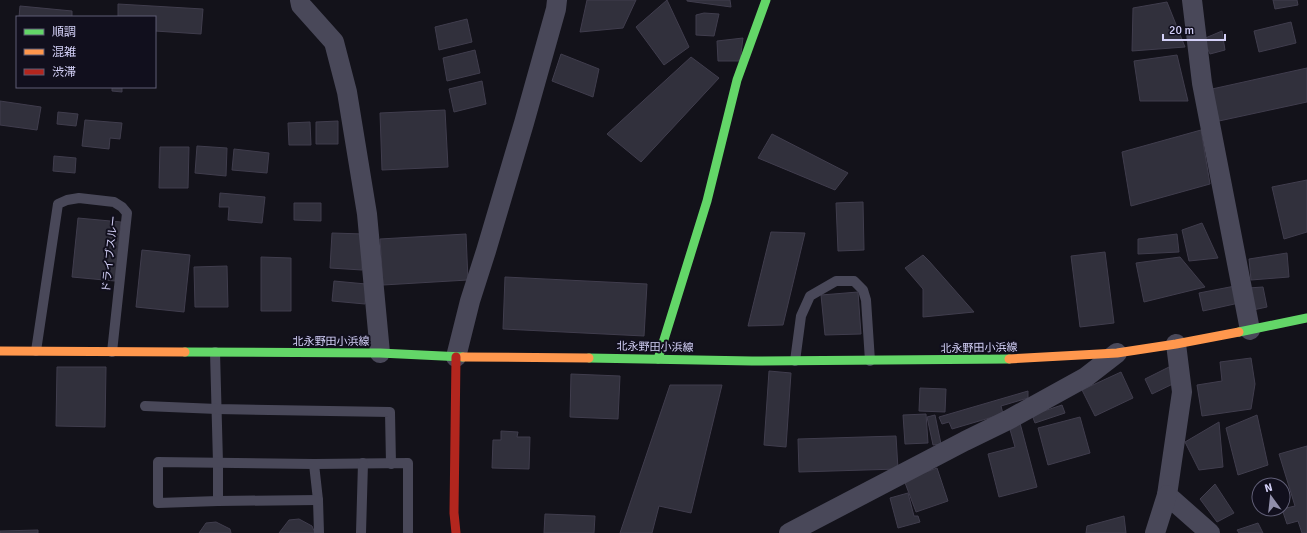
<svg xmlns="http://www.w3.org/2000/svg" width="1307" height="533" viewBox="0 0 1307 533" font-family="Signika,'Noto Sans JP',sans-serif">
<rect width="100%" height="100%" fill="#13121a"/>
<g fill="#31303c" stroke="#403d4d">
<path d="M587,0H636L623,28L580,32Z"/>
<path d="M667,0L689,47L664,65L636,27Z"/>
<path d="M687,0H730L731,7L687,1Z"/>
<path d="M1273,0H1297L1298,5L1275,9Z"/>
<path d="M1167,2L1185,47L1132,51L1133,8Z"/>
<path d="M118,4L203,9L201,34L155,31V17H118Z"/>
<path d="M20,6L72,11V17H19Z"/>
<path d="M704,13L719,14L714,36L696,35V15Z"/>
<path d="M467,19L472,42L439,50L435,27Z"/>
<path d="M1291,22L1296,43L1259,52L1254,31Z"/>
<path d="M1222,31L1225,50L1210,54L1203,39Z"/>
<path d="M743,38L740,61H718L717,41Z"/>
<path d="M475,50L480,73L447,81L443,58Z"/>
<path d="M561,54L599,69L593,97L552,81Z"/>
<path d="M1177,55L1188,101H1140L1134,61Z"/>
<path d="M691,57L719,78L641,162L607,134Z"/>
<path d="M1307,68V102L1219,121L1212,89Z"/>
<path d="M482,81L486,104L454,112L449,89Z"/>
<path d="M112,87H122V92L112,91Z"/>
<path d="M0,101L41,107L37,130L0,125Z"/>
<path d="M445,110L448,167L382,170L380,113Z"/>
<path d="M58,112L78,114L76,126L57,124Z"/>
<path d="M85,120L122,123L120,139L110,138L109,149L82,146Z"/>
<path d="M338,121V144H316V122Z"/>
<path d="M310,122L311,145H289L288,123Z"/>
<path d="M1201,130L1210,184L1131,206L1122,152Z"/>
<path d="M772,134L848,173L835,190L758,158Z"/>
<path d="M197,146L227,148L226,176L195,173Z"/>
<path d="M160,147H189L188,188H159Z"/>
<path d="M234,149L269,153L267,173L232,170Z"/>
<path d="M54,156L76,158L75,173L53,171Z"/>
<path d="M1307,180V232L1284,239L1272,187Z"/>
<path d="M220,193L265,197L262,223L228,220L229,207H219Z"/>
<path d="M863,202L864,250L838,251L836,203Z"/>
<path d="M294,203H321V221L294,220Z"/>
<path d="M78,218L121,222L115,281L72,277Z"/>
<path d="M1202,223L1218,258L1189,261L1182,230Z"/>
<path d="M771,232L805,233L783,325L748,326Z"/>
<path d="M332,233L364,234L362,270L330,268Z"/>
<path d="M466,234L468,280L383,285L380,239Z"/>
<path d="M1177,234L1179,252L1138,254V239Z"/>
<path d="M142,250L190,255L184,312L136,307Z"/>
<path d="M1105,252L1114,323L1080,327L1071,256Z"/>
<path d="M1287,253L1289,277L1251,280L1249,259Z"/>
<path d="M923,255L929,261L974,312L923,317V289L905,268Z"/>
<path d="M261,257L291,258V311H261Z"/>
<path d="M1180,257L1205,287L1144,302L1136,263Z"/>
<path d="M227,266L228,307H195L194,267Z"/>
<path d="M505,277L647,284L644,336L503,329Z"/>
<path d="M334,281L366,284L365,304L332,301Z"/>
<path d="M1235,286L1239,303L1203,311L1199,293Z"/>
<path d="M1263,287L1267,307L1253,310L1248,288Z"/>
<path d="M858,292L861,334L825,335L821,295Z"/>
<path d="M1251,358L1255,384L1251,409L1202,416L1197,385L1222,381L1220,362Z"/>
<path d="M57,367H106L105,427L56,426Z"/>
<path d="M1169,367L1177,382L1152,394L1145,379Z"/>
<path d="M769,371L791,373L786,447L764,445Z"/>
<path d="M1121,372L1133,398L1095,416L1082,390Z"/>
<path d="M571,374L620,376L618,419L570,417Z"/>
<path d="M670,385H722L691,513L659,506L652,533H620Z"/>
<path d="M920,388L946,389L945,412L919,411Z"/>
<path d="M1028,391V398L1001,406L1003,414L952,429L949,422L942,424L939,417Z"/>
<path d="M1062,405L1065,413L1035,423L1032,415Z"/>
<path d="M926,414L928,443L905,444L903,415Z"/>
<path d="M935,415L941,444L933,445L927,417Z"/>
<path d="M1257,415L1268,465L1238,475L1226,428Z"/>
<path d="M1080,417L1090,453L1048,465L1038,428Z"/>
<path d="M1219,422L1223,467L1199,470L1185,442Z"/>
<path d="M1020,423L1037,487L999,497L988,454L1015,447L1009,426Z"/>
<path d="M501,431L518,432L517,437H530L529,469L492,468L493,440H501Z"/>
<path d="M896,436L898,469L799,472L798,439Z"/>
<path d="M1307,446V533H1302L1298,521L1287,524L1282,509L1295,506L1279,454Z"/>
<path d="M937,468L948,501L916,512L904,480Z"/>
<path d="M1215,484L1234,513L1217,522L1200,499Z"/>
<path d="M908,493L914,516H918L920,522L898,528L890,498Z"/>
<path d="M545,514L595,516L594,533H544Z"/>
<path d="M1124,516L1126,533H1086L1087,526Z"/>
<path d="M299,519L312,526L315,533H279L289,520Z"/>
<path d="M216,522L230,529L231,533H199L206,523Z"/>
<path d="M1258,523L1263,533H1239L1237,530Z"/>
<path d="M38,530V533H0V531Z"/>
</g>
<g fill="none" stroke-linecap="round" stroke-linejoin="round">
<g stroke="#494859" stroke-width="10">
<path d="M36,351L58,204L67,200L79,198L114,202L122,207L127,213L112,352"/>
<path d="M215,352L218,463V501"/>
<path d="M795,361L801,316L810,296L836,281H854L863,290L866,300L870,361"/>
<path d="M145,406L217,409L390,412L391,464"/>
<path d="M314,464L318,500L319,533"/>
<path d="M318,500L218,501L158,503V462L314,464L408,463V533"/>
<path d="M361,533L363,463"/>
</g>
<g stroke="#494859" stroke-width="20">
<path d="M300,0L301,5L334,42L347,92L367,214L380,353"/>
<path d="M1192,0L1202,83L1250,330"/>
<path d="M1176,344L1182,392L1167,495L1210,533"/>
<path d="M456,357L470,301L486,251L524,123L556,9L557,0"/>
<path d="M789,533L965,441L1008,420L1086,377L1117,353"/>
<path d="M1155,533L1167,495"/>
</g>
<g stroke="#63d668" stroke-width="9">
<path d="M1239,332L1307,318"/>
<path d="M185,352L380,353L463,357"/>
<path d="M589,358L752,361L1009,359"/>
<path d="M658,359L707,201L737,80L766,0"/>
</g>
<g stroke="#ff974d" stroke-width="9">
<path d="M0,351L185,352"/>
<path d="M463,357L589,358"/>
<path d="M1009,359L1117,353L1176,344L1239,332"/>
</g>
<path stroke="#b3261e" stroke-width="9" d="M456,357L454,513L456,533"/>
</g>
<g text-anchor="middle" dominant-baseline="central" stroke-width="4" stroke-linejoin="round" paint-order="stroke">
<g font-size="11" fill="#d4d1f8" stroke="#110f1d">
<text transform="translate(110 254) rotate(-84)">ドライブスルー</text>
<text x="331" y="341">北永野田小浜線</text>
<text transform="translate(655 347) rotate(1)">北永野田小浜線</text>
<text transform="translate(979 348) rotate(-1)">北永野田小浜線</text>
</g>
</g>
<rect x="16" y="16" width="140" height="72" fill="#110f1d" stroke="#5f5d75"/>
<rect x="24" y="29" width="20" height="6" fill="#63d668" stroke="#5f5d75"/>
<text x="52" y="36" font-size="12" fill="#d4d1f8">順調</text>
<rect x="24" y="49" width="20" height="6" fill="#ff974d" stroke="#5f5d75"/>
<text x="52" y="56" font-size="12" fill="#d4d1f8">混雑</text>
<rect x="24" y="69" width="20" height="6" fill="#b3261e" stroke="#5f5d75"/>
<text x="52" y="76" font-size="12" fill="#d4d1f8">渋滞</text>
<g transform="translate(1271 497) rotate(345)"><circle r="19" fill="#110f1d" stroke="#5f5d75"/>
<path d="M0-3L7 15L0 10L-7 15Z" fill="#908eaa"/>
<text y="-6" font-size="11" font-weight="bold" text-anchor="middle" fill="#d4d1f8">N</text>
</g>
<path d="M1163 34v6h62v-6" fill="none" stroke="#d4d1f8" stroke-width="2"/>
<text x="1169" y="34" font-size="12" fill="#d4d1f8" stroke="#110f1d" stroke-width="3" paint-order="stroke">20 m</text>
</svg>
